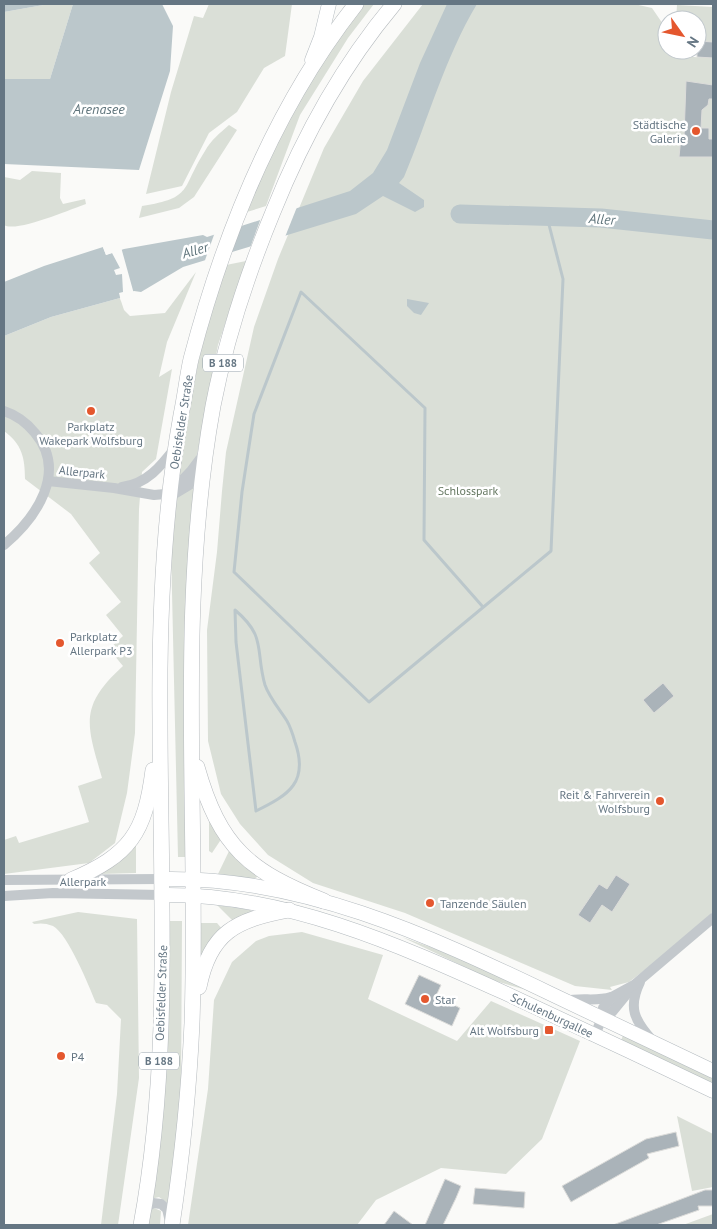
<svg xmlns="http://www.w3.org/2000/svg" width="717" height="1229" viewBox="0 0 717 1229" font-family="'PT Sans',sans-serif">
<rect width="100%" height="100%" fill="#fafaf8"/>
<g fill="#dadfd7">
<path d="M49,4H73L50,79H4V12Z"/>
<path d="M209,4H292L285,56L264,68L237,112L209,133L182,186L146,194L171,92L194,16L203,18Z"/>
<path d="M364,4H374L348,38L300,115L266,206L247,212C275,138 315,66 364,4Z"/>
<path d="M423,4H634L652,8L667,30V50H674V56L713,58V912L667,953L629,982L610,987L612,990L575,986L405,913L313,883L268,855L240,824L221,794L208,741L207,630L217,552L222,491L226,452L254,327L278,259L324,148L363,81Z"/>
<path d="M677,5L713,7V42L697,41V20H676Z"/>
<path d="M229,125L237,130L194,197L179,208L139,218L142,206C194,198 181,188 205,151C211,140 220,133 229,125Z"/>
<path d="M32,171L61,173L60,198L63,204L85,199L86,204C71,209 16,233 4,225V177L20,180Z"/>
<path d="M246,261L218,345L197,455L189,469L178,478L201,345L226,265Z"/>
<path d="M196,272L167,342L159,377L172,369L156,459L142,472L139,509L135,733L127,793L115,843L89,863L4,874V840L16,836L19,843L89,822L78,786L102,778C87,725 78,707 123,666L109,649L123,636L106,615L121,602L89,563L100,553L71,514L25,479C25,458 22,444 4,431V336L51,317L120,298L124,310L130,316L165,313Z"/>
<path d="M194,486C182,610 185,733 186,857H178L171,548L176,498Z"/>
<path d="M209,813L222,838L212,853L209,851Z"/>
<path d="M136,842V873L101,874L102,872Z"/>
<path d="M230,849L257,871V877L254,879L218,874Z"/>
<path d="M217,905L250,910L251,911L250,915L234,922Z"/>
<path d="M78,912L137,919L139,1078L118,1225H101L117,1094L121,1019L107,1005L96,1003C89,986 68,934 53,926C46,923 40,923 34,924L32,922Z"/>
<path d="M170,921H182L181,1092L169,1204L159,1197L151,1199Z"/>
<path d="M199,923H217L223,930L201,956Z"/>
<path d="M302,932L383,955L368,999L457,1041L491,1001L580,1041L542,1139L506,1174L441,1168L376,1200L357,1225H188L208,1089L214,1000L232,962L256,941L269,936Z"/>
<path d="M402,937L467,960L581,1014L523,989L492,980Z"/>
<path d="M623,1035L713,1077V1085L621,1041Z"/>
<path d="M677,1116L713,1134V1187L692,1191Z"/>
<path d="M154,1208L161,1211L160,1225H147L150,1210Z"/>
<path d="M713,1214V1225H683Z"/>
</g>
<g fill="#bbc7cb">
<path d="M4,4H49L4,12Z"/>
<path d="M73,4H162L173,26L170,71L139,170L4,164V79H50Z"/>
<path d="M447,4H477C445,57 428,120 404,177L399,183L424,200V207L415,212L383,196L356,214L183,267L141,292L134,291L122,295L120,298L51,317L4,336V282L44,266L103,247L106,255L124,249L203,235L207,237L350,191L373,173L387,150L420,63Z"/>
<path d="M407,299L429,303L421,315L414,313L407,306Z"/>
</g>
<g fill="#fafaf8">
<path d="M297,207L285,237L250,248L261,218Z"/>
<path d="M242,224L231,254L204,263L215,232Z"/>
<path d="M102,245L105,246L107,252L121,247L134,294L124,297L121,301L119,293L123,292L122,274L116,275L114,270L120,268L112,253L106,255Z"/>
</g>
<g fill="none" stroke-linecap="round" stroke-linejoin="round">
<g stroke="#bbc7cb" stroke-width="3">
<path d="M483,607L424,540L425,408L301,292L254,414L242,492L234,572L369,702L551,551L563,279L547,217"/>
<path d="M235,610C267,637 255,650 265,685C269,697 280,710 287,721C291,728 293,735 295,742C309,782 289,795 256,811L236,642Z"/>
</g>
<path stroke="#bbc7cb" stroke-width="19" d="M460,214L601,218L713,230"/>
</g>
<g fill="#aab3b9" stroke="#dcdcda">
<path d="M697,41L713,42V58L697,57Z"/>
<path d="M686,81L713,85V99H709L708,105L702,110L701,128H709V139H713V157H679L681,137H684Z"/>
<path d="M663,683L674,696L654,713L643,700Z"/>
<path d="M616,875L630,884L612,912L602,905L590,923L578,915L599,884L607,889Z"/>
<path d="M419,975L441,985L436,996L460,1008L452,1026L405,1004Z"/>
<path d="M676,1132L679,1146L647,1154L649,1158L571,1202L562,1186L646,1139Z"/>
<path d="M445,1179L461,1186L456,1198L443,1225H425Z"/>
<path d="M475,1188L525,1192L524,1208L473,1204Z"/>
<path d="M705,1190H713V1206H698L699,1210L656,1225H613Z"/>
<path d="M394,1211L413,1225H384Z"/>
</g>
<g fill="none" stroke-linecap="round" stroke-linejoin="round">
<g stroke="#b3babf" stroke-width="15">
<g id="secondary">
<path d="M312,60L321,37L329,4"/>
<path d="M162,879C300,876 428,935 549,993C604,1019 659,1045 713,1071"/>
<path d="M162,895C283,893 397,944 505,993C574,1025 644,1058 713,1091"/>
</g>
</g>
<g stroke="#b5babe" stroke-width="16">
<g id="primary">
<path d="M197,767C220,848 249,871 324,901"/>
<path d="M71,880C130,855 145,833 153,770"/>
<path d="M199,987C210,932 236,920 289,910"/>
<path d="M141,1225C172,1058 160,887 160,719C159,617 163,515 181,415C185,396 187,377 191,359C224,233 275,107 356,4"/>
<path d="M172,1225C182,1158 189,1091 192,1023C199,817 176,610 213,406C226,339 247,275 273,212C303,137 342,66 394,4"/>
</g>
</g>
<g stroke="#c3c8cc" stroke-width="10">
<path d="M4,411C16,415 27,423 35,433C68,472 36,518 4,545"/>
<path d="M48,481L114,488L154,495L176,493L191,484L202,472"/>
<path d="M122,487C147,484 161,466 175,448"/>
<path d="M170,493L191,471L203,455"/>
<path d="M4,880L162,879"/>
<path d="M4,896L53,893L162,895"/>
<path d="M640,982C628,1007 634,1020 652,1040"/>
<path d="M566,1001C581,997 596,1002 611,997"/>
<path d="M602,1018L612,1012L630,990"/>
<path d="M595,1035L602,1018L603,1008L612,997L634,985L713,918"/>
<path d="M143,1210L153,1203L161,1204L167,1209L170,1222"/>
</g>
<use href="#secondary" stroke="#fff" stroke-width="14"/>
<use href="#primary" stroke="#fff" stroke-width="15"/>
</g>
<g fill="#e4572e" stroke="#fff" stroke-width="2">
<circle cx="696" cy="131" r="5"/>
<circle cx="91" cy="411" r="5"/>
<circle cx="60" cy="643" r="5"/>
<circle cx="660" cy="801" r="5"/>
<circle cx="430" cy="903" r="5"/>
<circle cx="425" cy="999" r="5"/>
<rect x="544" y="1025" width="10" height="10" rx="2.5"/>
<circle cx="61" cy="1056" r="5"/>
</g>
<g text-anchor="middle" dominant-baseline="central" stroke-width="5" stroke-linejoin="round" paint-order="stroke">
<g fill="#fff" stroke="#939fa8" stroke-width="1">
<rect x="203" y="354.5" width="40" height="17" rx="4"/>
<rect x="139" y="1052.5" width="40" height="17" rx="4"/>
</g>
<g font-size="11" font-weight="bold" fill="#657683">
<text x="223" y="363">B 188</text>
<text x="159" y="1061">B 188</text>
</g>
<g font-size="12" fill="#657683" stroke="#fff" text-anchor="start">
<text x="686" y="124" text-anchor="end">Städtische<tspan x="686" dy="14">Galerie</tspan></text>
<text x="91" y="426" text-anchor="middle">Parkplatz<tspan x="91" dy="14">Wakepark Wolfsburg</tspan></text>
<text x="70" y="636">Parkplatz<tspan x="70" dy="14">Allerpark P3</tspan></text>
<text x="650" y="794" text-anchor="end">Reit &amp; Fahrverein<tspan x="650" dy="14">Wolfsburg</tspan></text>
<text x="440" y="903">Tanzende Säulen</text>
<text x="435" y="999">Star</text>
<text x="539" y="1030" text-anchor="end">Alt Wolfsburg</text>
<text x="71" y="1056">P4</text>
</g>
<g font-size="12" fill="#657683" stroke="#fff">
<text transform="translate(181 422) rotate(-81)">Oebisfelder Straße</text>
<text transform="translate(82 472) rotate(6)">Allerpark</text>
<text x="83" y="881">Allerpark</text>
<text transform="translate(161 993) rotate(-88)">Oebisfelder Straße</text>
<text transform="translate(552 1015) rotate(25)">Schulenburgallee</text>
</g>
<g font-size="12" fill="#687a64" stroke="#fff">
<text x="468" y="490">Schlosspark</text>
</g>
<g font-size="14" font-style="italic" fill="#60757c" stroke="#fff">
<text x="99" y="109">Arenasee</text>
<text transform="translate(602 219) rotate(4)">Aller</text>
<text transform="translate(195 250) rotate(-16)">Aller</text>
</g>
</g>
<rect width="717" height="1229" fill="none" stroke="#657683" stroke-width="10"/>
<g transform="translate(682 35) rotate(123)"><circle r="24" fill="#ffffff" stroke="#c1c8cd"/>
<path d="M0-4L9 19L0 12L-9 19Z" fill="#e4572e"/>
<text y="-8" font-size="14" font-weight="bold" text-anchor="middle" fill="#657683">N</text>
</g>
</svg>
